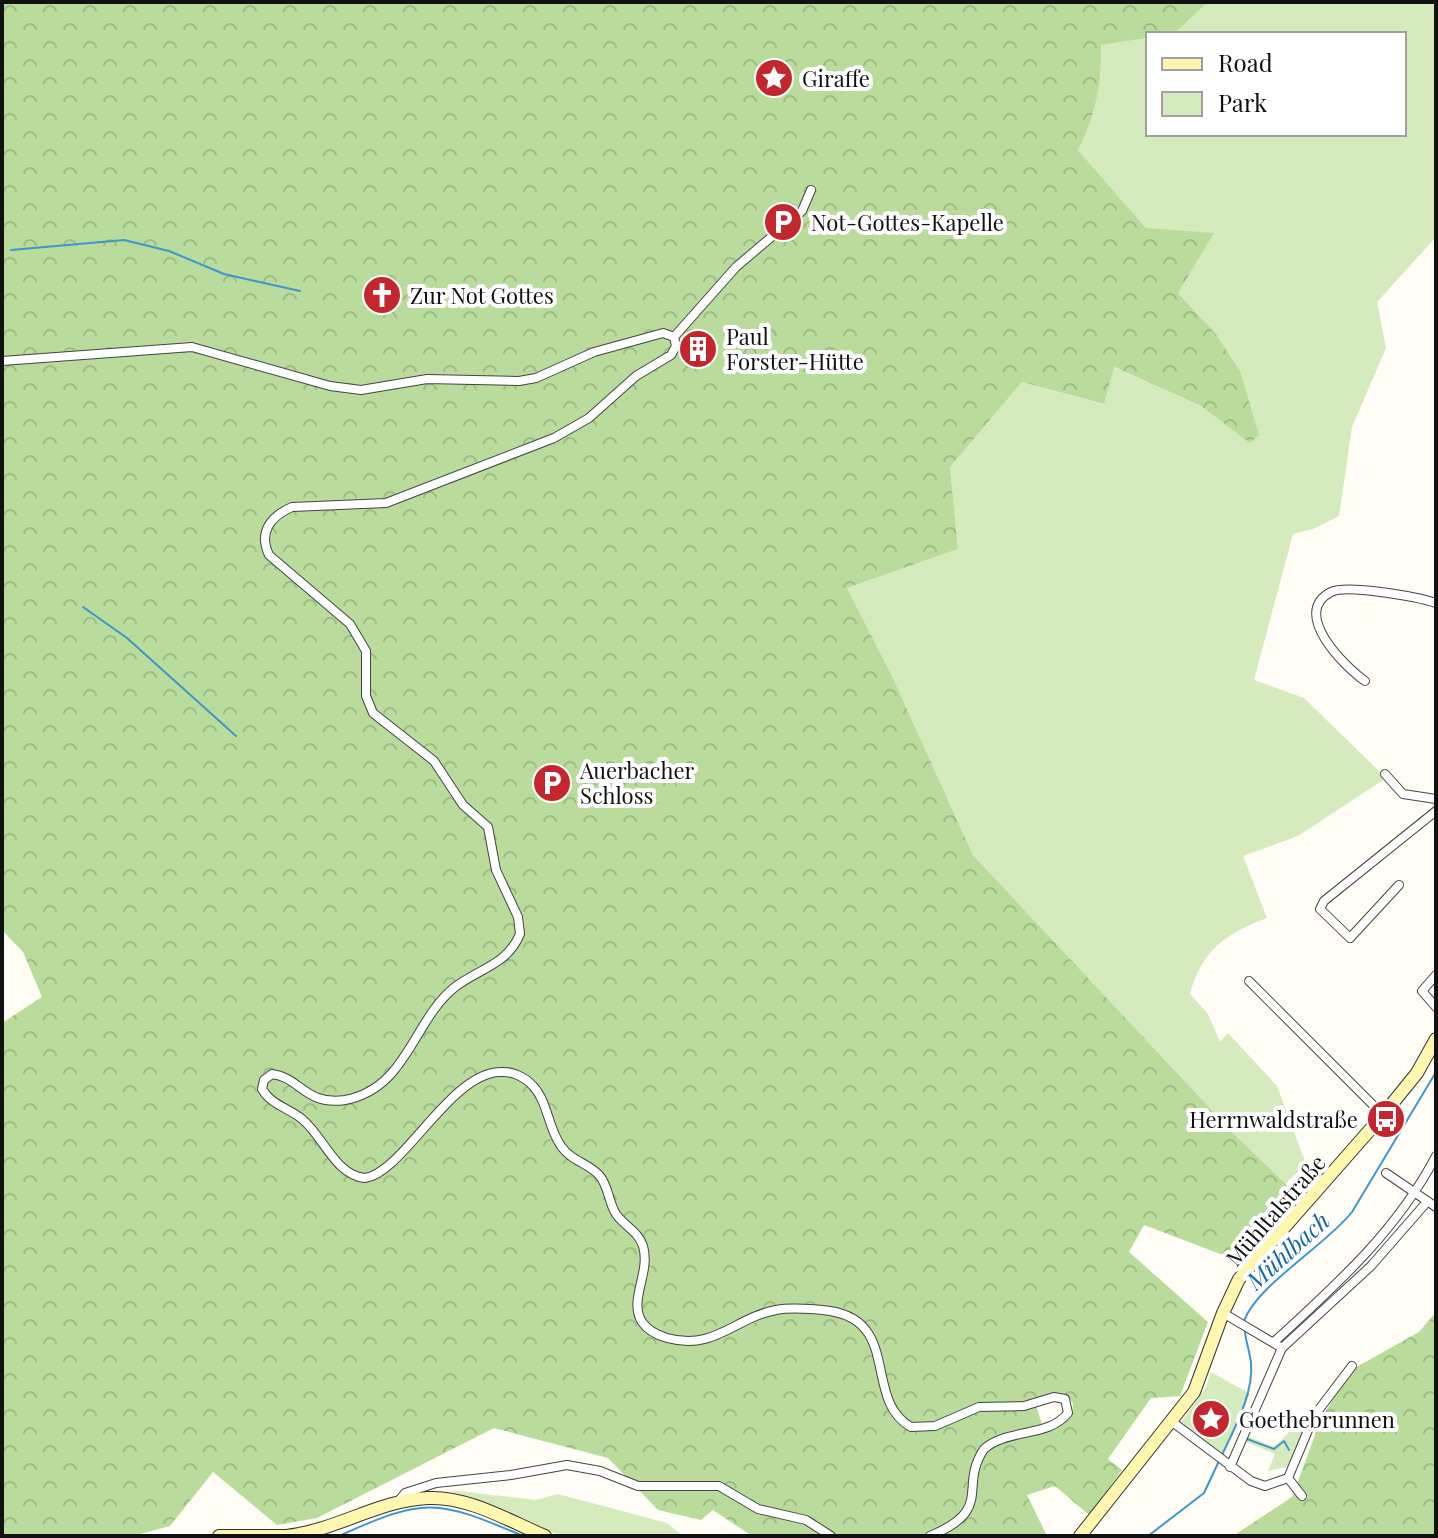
<svg xmlns="http://www.w3.org/2000/svg" width="1438" height="1538" viewBox="0 0 1438 1538" font-family="'Playfair Display',serif">
<defs>
<pattern id="forest-crowns" width="20" height="18" patternUnits="userSpaceOnUse" patternTransform="scale(2)"><rect width="20" height="18" fill="#b9dc9c"/><path d="M2 6a3 3 0 1 1 6 0M12 15a3 3 0 1 1 6 0" fill="none" stroke="#9ebc85"/></pattern>
</defs>
<rect width="100%" height="100%" fill="#fffdf5"/>
<g fill="#d5ebbd">
<path d="M1208,2H1436V237L1377,302L1386,348L1352,427L1339,516L1313,529L1293,534L1254,680L1304,698L1383,775V780L1298,836L1243,856L1267,918C1226,934 1202,949 1190,994L1208,1014L1220,1042L1228,1033L1277,1086L1306,1164L1285,1184L1237,1137L973,855L892,676L847,588L958,549L950,467L1022,382L1103,404L1113,367L1201,406L1250,442L1215,333L1178,293L1146,228L1078,150C1096,115 1102,84 1101,45L1148,38V134H1404V34H1174Z"/>
<path d="M1211,1372L1250,1394L1221,1455L1180,1424L1206,1387Z"/>
<path d="M1294,1427L1303,1431L1287,1467L1268,1471L1275,1454L1247,1442L1245,1435L1274,1447Z"/>
<path d="M449,1490L536,1500L558,1494L667,1523L683,1536H561Z"/>
</g>
<g fill="url(#forest-crowns)" fill-rule="evenodd">
<path d="M2,2H1208L1174,34H1148V38L1101,45C1102,84 1096,115 1078,150L1146,228L1214,233L1178,293L1215,333L1240,371L1259,435L1250,443L1201,406L1114,367L1104,404L1022,382L950,467L958,549L847,588L892,676L973,855L1237,1137L1297,1195L1244,1263L1144,1225L1129,1252L1208,1322L1180,1396L1151,1398L1108,1459L1122,1470L1089,1515L1055,1486L1027,1495L1047,1536H752L713,1510L701,1520L658,1510L608,1458L494,1428L317,1518L277,1525L213,1472L170,1526L133,1536H2V1023L42,997L23,952L2,930ZM1053,1393L1068,1396L1073,1404L1072,1414L1060,1425L1044,1431L1034,1399Z"/>
<path d="M1436,1312V1536H1233L1292,1497L1321,1419L1351,1370L1419,1332Z"/>
</g>
<g fill="none" stroke-linecap="round" stroke-linejoin="round">
<g stroke="#3f96cf" stroke-width="2">
<path d="M11,250L124,240L169,251L224,274L300,291"/>
<path d="M83,607L127,638L236,736"/>
<path d="M1244,1321C1257,1285 1325,1246 1352,1212L1436,1072"/>
<path d="M1245,1442L1247,1439L1274,1449L1284,1441L1289,1450"/>
<path d="M1222,1455C1234,1429 1254,1393 1251,1363C1250,1353 1246,1342 1245,1332"/>
<path d="M339,1536C425,1497 436,1499 523,1536"/>
<path d="M1148,1536L1204,1493L1219,1461"/>
</g>
<g stroke="#444" stroke-width="10">
<g id="street">
<path d="M674,337L676,346L671,355L636,376L589,418L554,438L386,503L292,507C271,516 258,532 269,555L350,624L366,651V696L373,713L434,761L463,805L488,827L496,870L518,917L520,934C507,965 480,968 455,987C413,1020 407,1089 345,1100C305,1106 300,1077 272,1074L264,1080L262,1089C271,1105 289,1108 302,1119C324,1137 335,1175 365,1178C403,1173 450,1073 500,1072C512,1071 525,1077 533,1086C548,1102 548,1128 561,1146C571,1161 588,1163 599,1175C609,1186 608,1202 616,1214C624,1226 638,1231 643,1246C651,1273 628,1300 642,1322C648,1331 657,1335 667,1338C715,1351 734,1318 776,1310C793,1307 813,1309 830,1311C901,1322 863,1400 911,1427L935,1426L979,1407L1024,1406L1054,1397L1065,1399L1068,1413C1048,1438 1008,1428 984,1449C958,1488 995,1509 930,1536"/>
<path d="M674,337L736,267L802,211L811,190"/>
<path d="M2,361L192,347L330,386L361,390L427,379L519,381L536,378L594,352L645,338L663,333L674,337"/>
<path d="M1365,681C1345,667 1290,613 1331,592C1347,584 1418,597 1436,603"/>
<path d="M1385,774L1403,794L1436,799"/>
<path d="M1399,885L1350,938L1320,909L1324,901L1436,811"/>
<path d="M1436,975L1422,991L1436,1007"/>
<path d="M1249,981L1383,1115"/>
<path d="M1386,1173L1436,1207"/>
<path d="M1223,1313L1282,1348L1230,1467"/>
<path d="M1274,1342C1336,1285 1396,1232 1436,1156"/>
<path d="M1282,1348L1371,1266L1426,1203"/>
<path d="M1171,1421L1251,1481L1265,1486L1288,1478L1302,1496"/>
<path d="M1288,1478L1314,1416L1352,1366"/>
<path d="M397,1503L405,1493L436,1483L511,1475L567,1465L600,1471L638,1486H719L758,1509L806,1520L831,1536"/>
</g>
</g>
<g stroke="#333" stroke-width="14">
<g id="secondary">
<path d="M219,1536H283"/>
<path d="M286,1536C335,1531 379,1500 428,1498C468,1496 509,1521 545,1536"/>
<path d="M1080,1536L1194,1392L1223,1313L1239,1279L1383,1115L1417,1073L1436,1039"/>
</g>
</g>
<use href="#street" stroke="#fff" stroke-width="8"/>
<use href="#secondary" stroke="#fff6b0" stroke-width="12"/>
</g>
<defs>
<g id="sight-disc" transform="scale(2)"><circle r="9.5" fill="#c4262e" stroke="#fff"/><path d="M0-6L1.8-2.2L6-1.7L2.9 1.2L3.7 5.4L0 3.3L-3.7 5.4L-2.9 1.2L-6-1.7L-1.8-2.2Z" fill="#fff"/></g>
<g id="parking-disc" transform="scale(2)"><circle r="9.5" fill="#c4262e" stroke="#fff"/><path d="M-3.5-5.5H1a3.5 3.5 0 0 1 0 7H-1V5.5H-3.5ZM-1-3.4V-.6H.8a1.4 1.4 0 0 0 0-2.8Z" fill="#fff"/></g>
<g id="church-disc" transform="scale(2)"><circle r="9.5" fill="#c4262e" stroke="#fff"/><path d="M-1.2-6h2.4v3.5h3.3v2.4h-3.3V6h-2.4V-.1h-3.3v-2.4h3.3Z" fill="#fff"/></g>
<g id="building-disc" transform="scale(2)"><circle r="9.5" fill="#c4262e" stroke="#fff"/><path d="M-4-6H4V6H1V3H-1V6H-4ZM-2.5-4.3h1.7v1.8h-1.7ZM.8-4.3h1.7v1.8H.8ZM-2.5-1h1.7V.8h-1.7ZM.8-1h1.7V.8H.8Z" fill="#fff"/></g>
<g id="bus-disc" transform="scale(2)"><circle r="9.5" fill="#c4262e" stroke="#fff"/><path d="M-5-6H5V4H4V6H2V4H-2V6H-4V4H-5ZM-3.5-4V0h7V-4ZM-3.5 1.2v1.5H-2V1.2ZM2 1.2v1.5H3.5V1.2Z" fill="#fff"/></g>
</defs>
<g fill-rule="evenodd">
<use href="#sight-disc" x="774" y="78"/>
<use href="#parking-disc" x="783" y="222"/>
<use href="#church-disc" x="382" y="295"/>
<use href="#building-disc" x="698" y="349"/>
<use href="#parking-disc" x="552" y="783"/>
<use href="#bus-disc" x="1386" y="1119"/>
<use href="#sight-disc" x="1211" y="1419"/>
</g>
<g text-anchor="middle" dominant-baseline="central" stroke-width="8" stroke-linejoin="round" paint-order="stroke">
<g font-size="22" fill="#111" stroke="#fff" text-anchor="start">
<text x="802" y="78">Giraffe</text>
<text x="811" y="222">Not-Gottes-Kapelle</text>
<text x="410" y="295">Zur Not Gottes</text>
<text x="726" y="336">Paul<tspan x="726" dy="25">Forster-Hütte</tspan></text>
<text x="580" y="770">Auerbacher<tspan x="580" dy="25">Schloss</tspan></text>
<text x="1358" y="1119" text-anchor="end">Herrnwaldstraße</text>
<text x="1239" y="1419">Goethebrunnen</text>
</g>
<g font-size="22" fill="#111" stroke="#fff">
<text transform="translate(1275 1210) rotate(-49)">Mühltalstraße</text>
</g>
<g font-size="24" font-style="italic" fill="#1768a6" stroke="#fff">
<text transform="translate(1287 1250) rotate(-42)">Mühlbach</text>
</g>
</g>
<rect width="1438" height="1538" fill="none" stroke="#111111" stroke-width="8"/>
<rect x="1146" y="32" width="260" height="104" fill="#ffffff" stroke="#a0a0a0" stroke-width="2"/>
<rect x="1162" y="58" width="40" height="12" fill="#fff6b0" stroke="#a0a0a0" stroke-width="2"/>
<text x="1218" y="72" font-size="24" fill="#111111">Road</text>
<rect x="1162" y="92" width="40" height="24" fill="#d5ebbd" stroke="#a0a0a0" stroke-width="2"/>
<text x="1218" y="112" font-size="24" fill="#111111">Park</text>
</svg>
